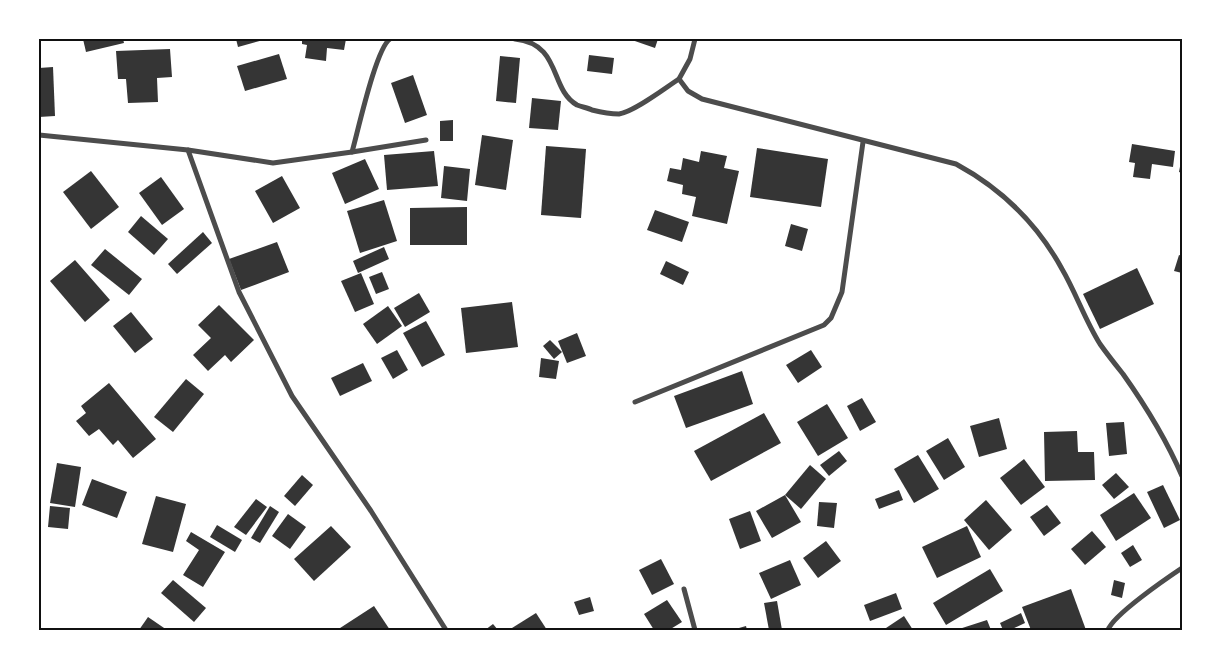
<svg xmlns="http://www.w3.org/2000/svg" width="1221" height="669" viewBox="0 0 1221 669" font-family="Quicksand,sans-serif">
<rect width="100%" height="100%" fill="#fff"/>
<g fill="#353535">
<path d="M83,39H123L124,43L86,52Z"/>
<path d="M236,39H267L238,47Z"/>
<path d="M302,39H346L344,50L327,48L326,61L305,58L307,45L302,44Z"/>
<path d="M629,39H658L655,48Z"/>
<path d="M170,49L172,77L157,78L158,102L128,103L126,79H118L116,51Z"/>
<path d="M279,54L287,79L245,91L237,66Z"/>
<path d="M589,55L614,58L612,74L587,71Z"/>
<path d="M500,56L520,58L516,103L496,101Z"/>
<path d="M53,67L55,116L39,117V68Z"/>
<path d="M413,75L427,115L405,123L391,83Z"/>
<path d="M532,98L561,101L558,130L529,128Z"/>
<path d="M453,120V141H440V121Z"/>
<path d="M482,135L513,140L506,190L475,185Z"/>
<path d="M1132,144L1175,151L1173,167L1152,164L1150,179L1133,177L1135,163L1129,162Z"/>
<path d="M546,146L586,149L581,218L541,215Z"/>
<path d="M757,148L828,159L821,207L750,197Z"/>
<path d="M434,151L438,186L387,190L384,155Z"/>
<path d="M701,151L727,156L724,168L739,171L727,224L692,216L696,197L682,194L683,185L667,181L670,168L681,170L683,158L699,162Z"/>
<path d="M365,159L379,189L345,204L332,173Z"/>
<path d="M1181,161H1182V173L1179,172Z"/>
<path d="M444,166L470,169L467,201L441,198Z"/>
<path d="M91,171L119,207L91,229L63,192Z"/>
<path d="M282,176L300,208L273,223L255,191Z"/>
<path d="M161,177L184,209L162,225L139,193Z"/>
<path d="M384,200L397,241L360,253L347,211Z"/>
<path d="M467,207V245H410V208Z"/>
<path d="M655,210L689,222L682,242L647,230Z"/>
<path d="M141,216L168,239L154,255L128,232Z"/>
<path d="M791,224L808,229L802,251L785,246Z"/>
<path d="M203,232L212,243L177,274L168,264Z"/>
<path d="M277,242L289,272L241,290L229,259Z"/>
<path d="M384,247L389,259L358,273L353,261Z"/>
<path d="M105,249L142,279L129,295L91,265Z"/>
<path d="M1179,255L1182,256V273L1174,271Z"/>
<path d="M75,260L110,300L85,322L50,281Z"/>
<path d="M666,261L689,272L683,285L660,274Z"/>
<path d="M1137,268L1154,304L1100,329L1083,294Z"/>
<path d="M382,272L389,289L376,294L369,277Z"/>
<path d="M361,273L374,304L355,312L341,281Z"/>
<path d="M419,293L430,312L405,327L394,308Z"/>
<path d="M512,302L518,347L466,353L461,308Z"/>
<path d="M219,305L254,340L231,362L225,355L208,371L193,355L211,338L198,325Z"/>
<path d="M388,306L402,326L377,344L363,324Z"/>
<path d="M131,312L153,339L135,353L113,326Z"/>
<path d="M426,321L445,355L422,367L403,333Z"/>
<path d="M577,333L586,356L567,363L558,341Z"/>
<path d="M550,340L562,352L554,359L543,346Z"/>
<path d="M397,350L408,370L393,379L381,358Z"/>
<path d="M811,350L822,367L798,383L786,365Z"/>
<path d="M541,358L559,361L556,379L539,377Z"/>
<path d="M363,363L372,381L340,396L331,378Z"/>
<path d="M742,371L753,404L686,428L674,396Z"/>
<path d="M186,379L204,394L173,432L154,417Z"/>
<path d="M109,383L156,439L133,458L118,440L113,445L99,429L89,436L76,421L86,413L81,406Z"/>
<path d="M862,398L876,422L860,431L847,406Z"/>
<path d="M827,404L848,438L818,456L797,422Z"/>
<path d="M764,413L781,443L711,481L694,451Z"/>
<path d="M999,418L1007,449L979,457L970,426Z"/>
<path d="M1124,422L1127,454L1109,456L1106,423Z"/>
<path d="M1077,431L1078,452H1094L1095,480L1045,481L1044,432Z"/>
<path d="M948,438L965,467L944,480L926,451Z"/>
<path d="M839,451L847,461L829,476L820,465Z"/>
<path d="M918,455L939,489L914,503L894,469Z"/>
<path d="M1024,459L1045,487L1021,505L1000,478Z"/>
<path d="M57,463L81,467L75,507L50,503Z"/>
<path d="M810,465L826,479L801,509L785,495Z"/>
<path d="M1116,473L1129,487L1114,499L1102,485Z"/>
<path d="M302,475L313,485L295,506L284,496Z"/>
<path d="M92,479L127,492L117,518L82,505Z"/>
<path d="M1163,485L1180,520L1164,528L1147,492Z"/>
<path d="M899,490L903,500L879,509L875,499Z"/>
<path d="M1134,493L1151,518L1116,541L1100,515Z"/>
<path d="M785,495L801,522L772,538L756,511Z"/>
<path d="M156,496L186,504L173,552L142,544Z"/>
<path d="M256,499L267,507L246,535L234,527Z"/>
<path d="M986,500L1012,530L989,550L964,520Z"/>
<path d="M819,502L837,503L834,528L817,526Z"/>
<path d="M1047,505L1061,523L1044,536L1030,517Z"/>
<path d="M50,506L70,508L68,529L48,527Z"/>
<path d="M270,506L279,512L260,543L251,538Z"/>
<path d="M750,511L761,541L740,549L729,519Z"/>
<path d="M288,514L306,527L290,549L272,536Z"/>
<path d="M217,525L242,540L235,552L210,537Z"/>
<path d="M331,526L351,547L314,581L294,559Z"/>
<path d="M967,526L981,557L937,578L922,547Z"/>
<path d="M1092,531L1106,547L1085,565L1071,549Z"/>
<path d="M191,532L225,552L203,587L183,575L199,550L186,541Z"/>
<path d="M826,541L841,561L818,578L803,558Z"/>
<path d="M1133,545L1142,560L1130,567L1121,553Z"/>
<path d="M661,559L674,584L652,595L639,570Z"/>
<path d="M790,560L801,585L771,599L759,573Z"/>
<path d="M990,569L1003,591L946,625L933,603Z"/>
<path d="M173,580L206,608L194,622L161,593Z"/>
<path d="M1114,580L1125,583L1122,598L1111,595Z"/>
<path d="M1071,589L1086,630H1031L1022,607Z"/>
<path d="M896,593L902,609L870,621L864,605Z"/>
<path d="M590,597L594,611L579,615L574,602Z"/>
<path d="M667,600L682,622L669,630H654L644,614Z"/>
<path d="M777,601L782,630H769L764,603Z"/>
<path d="M374,606L390,630H337Z"/>
<path d="M536,613L547,630H513L512,628Z"/>
<path d="M1021,613L1025,623L1010,630H1003L1000,623Z"/>
<path d="M904,616L913,630H883Z"/>
<path d="M148,617L167,630H139Z"/>
<path d="M987,620L991,630H956Z"/>
<path d="M493,624L498,630H485Z"/>
<path d="M746,626L747,630H732Z"/>
</g>
<g fill="none" stroke-linecap="round" stroke-linejoin="round">
<g stroke="#4c4c4c" stroke-width="5">
<path d="M515,39C562,44 549,89 577,105C582,107 588,108 592,110C600,112 611,114 619,114C634,112 665,88 679,79"/>
<path d="M695,39L690,59L679,79L688,91L702,99L956,164C1002,189 1037,223 1062,269C1076,293 1085,320 1100,344C1107,354 1115,364 1123,374C1145,405 1167,441 1182,476"/>
<path d="M39,135L188,150L273,163L352,152C358,131 376,48 390,39"/>
<path d="M188,150L239,292L292,396L371,511L446,630"/>
<path d="M352,152L426,140"/>
<path d="M635,402L824,325L831,318L842,292L863,142"/>
<path d="M684,589L695,630"/>
<path d="M1108,630C1113,615 1167,578 1182,568"/>
</g>
</g>
<rect width="1221" height="669" fill="none" stroke="#ffffff" stroke-width="80"/>
<rect x="40" y="40" width="1141" height="589" fill="none" stroke="#111" stroke-width="2"/>
</svg>
